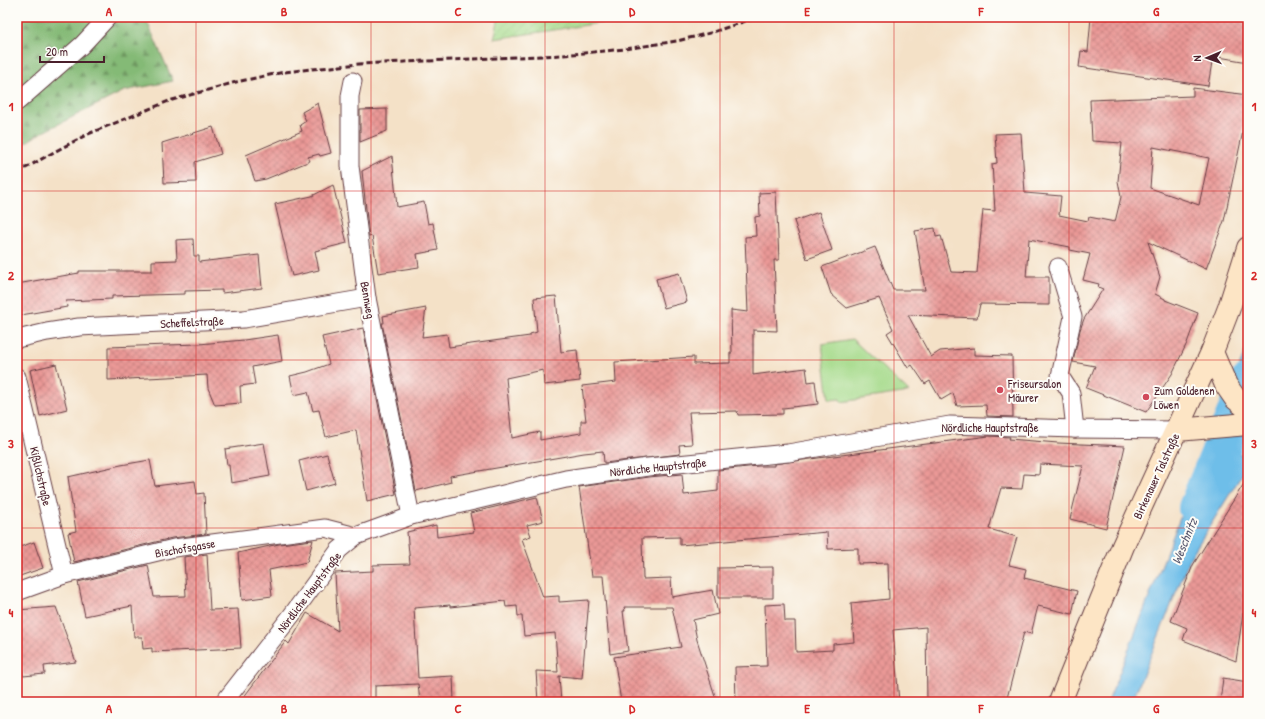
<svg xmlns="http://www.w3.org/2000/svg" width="1265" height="719" viewBox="0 0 1265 719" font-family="'Patrick Hand',sans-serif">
<defs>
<pattern id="forest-firs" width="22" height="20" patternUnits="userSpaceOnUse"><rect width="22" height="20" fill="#84ba76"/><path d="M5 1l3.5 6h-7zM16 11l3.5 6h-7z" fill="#6e9761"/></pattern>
<pattern id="garden-furrows" width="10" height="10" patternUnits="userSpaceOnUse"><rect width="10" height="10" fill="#a5da8a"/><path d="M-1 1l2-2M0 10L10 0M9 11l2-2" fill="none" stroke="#90bb77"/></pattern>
<pattern id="building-cross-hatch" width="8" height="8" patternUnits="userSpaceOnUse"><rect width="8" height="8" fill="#ea9996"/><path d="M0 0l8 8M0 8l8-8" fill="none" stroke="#c07c7b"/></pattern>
</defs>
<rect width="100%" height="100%" fill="#fdfcf7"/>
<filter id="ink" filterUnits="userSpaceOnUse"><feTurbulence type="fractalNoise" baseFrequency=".025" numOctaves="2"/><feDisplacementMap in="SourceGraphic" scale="8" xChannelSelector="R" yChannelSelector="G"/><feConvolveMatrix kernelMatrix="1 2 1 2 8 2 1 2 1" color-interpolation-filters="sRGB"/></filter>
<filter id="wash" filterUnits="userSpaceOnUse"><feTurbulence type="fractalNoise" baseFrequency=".012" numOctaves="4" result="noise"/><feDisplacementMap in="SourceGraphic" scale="16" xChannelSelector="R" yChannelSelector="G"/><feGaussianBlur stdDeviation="0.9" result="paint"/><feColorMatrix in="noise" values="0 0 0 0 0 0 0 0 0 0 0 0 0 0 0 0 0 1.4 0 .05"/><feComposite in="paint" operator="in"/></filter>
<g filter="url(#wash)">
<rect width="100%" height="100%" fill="#f4e1c7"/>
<path fill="#a5da8a" stroke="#787c5a" d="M852,339L909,392L841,402L840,399L829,400L822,344Z"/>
<path fill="url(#forest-firs)" stroke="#676c50" d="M17,17H145L173,81L124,91L39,134L17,148Z"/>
<path fill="url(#garden-furrows)" stroke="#787c5a" d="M499,17H640L494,39Z"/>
<g fill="#6ebee9" stroke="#5c6e8a">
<path d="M1248,345V377L1239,371L1240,364Z"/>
<path d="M1246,453L1248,456V465L1191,556L1132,702H1108L1202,462Z"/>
</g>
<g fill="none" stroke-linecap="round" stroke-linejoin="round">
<path stroke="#6ebee9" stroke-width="38" d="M1197,508L1248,383"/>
</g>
<g id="blocks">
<g fill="url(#building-cross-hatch)" fill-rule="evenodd">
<path d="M1091,17H1248V62L1213,56L1208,86L1079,67L1081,51L1088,52Z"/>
<path d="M1193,88L1248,95V107L1224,221L1206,269L1148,242L1160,277L1155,294L1165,299V300L1198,313L1187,343L1172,374L1146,412L1086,388L1095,366L1073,362L1080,330L1084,319L1103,289L1098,287L1099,284L1083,280L1090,254L1070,250V247L1029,239L1026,277H1049V305L980,304L977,318L908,315L931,357L940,351L974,348V355L1012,356L1013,417L987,416L986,405L957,406L953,393L941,400L930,381L925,384L912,365L908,368L887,333L893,329L879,298L847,308L831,294L822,267L875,247L893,290H925L915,231L935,228L936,237L941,236L951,272L977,273L983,210L995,211L992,164L997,163L995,134L1021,133L1025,193L1061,196L1059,215L1088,221L1089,217L1115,222L1121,197L1118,181L1122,143L1092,141L1090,100L1193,96ZM1153,147L1209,158L1199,205L1150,188Z"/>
<path d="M318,103L331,153L320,156L319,154L308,157L310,161L266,179L255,181L246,155L302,131L300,125L306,121L302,112Z"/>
<path d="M387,109V131L360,142V110Z"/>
<path d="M213,127L221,154L195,162L196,182L164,183L162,143Z"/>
<path d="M392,156L397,207L424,202L428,224L433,223L438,250L417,254L419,267L378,273L372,236L369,237L362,171Z"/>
<path d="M333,185L347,243L315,251L319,270L292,276L275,204L312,196Z"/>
<path d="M776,192L779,260H774L777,331L753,330V375L806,368L808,382L815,381L818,404L783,408V414L738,415L737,411L689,412L692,444L679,445L680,454L604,463L603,451L584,453L450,476L451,482L416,491L382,323H384L383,316L426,308L422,337L447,334L449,347L530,336V334L537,332L534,298L556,296L561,352L577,350L580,381L544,385L543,370L506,378L512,438L540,432V440L581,433V421H586L582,386L616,382L615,362L694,357V364L730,363V353H732L731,310L748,312L745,237L756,236L755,217L760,216L759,193Z"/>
<path d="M819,212L832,250L807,259L794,221Z"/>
<path d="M193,239L194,256H199V262L259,255L262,288L222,293V290L185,291V294L112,296V299L66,301L67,307L21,315L17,284L79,273V271H152V261L177,260L176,240Z"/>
<path d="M679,273L687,302L664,308L656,279Z"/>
<path d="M363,328L396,494L367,501L356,430L326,437L319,410L313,411L308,392L294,395L290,376L307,372L329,364L322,337Z"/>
<path d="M278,335L282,361L252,367L255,384L240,386L241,403L215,405L208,388L207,375L108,380V347L199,344L244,340Z"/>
<path d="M56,364L67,409L40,416L30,370Z"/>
<path d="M989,436L1010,437L1009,439L1058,443L1125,446L1106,528L1070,519L1083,466L1040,464L1039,475L1024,474L1022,489L1001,488L989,529L1017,537L1009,565L1026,569L1024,578L1077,591L1072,614L1038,606L1031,634L1024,632L1006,702H927L926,627L893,630L899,702H736L735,667L767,666L765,605L784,604L785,621H795L796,652L833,650V644L854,642L851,603L889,599L888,563L858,564V548L828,549L827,532L680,545V537L642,538L643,579L671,578L672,597L713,590L718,614L693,620L697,640L717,702H621L614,657L681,647L672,607H624L625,611H623L628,651L610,654L603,576H592L579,487L649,477L682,474L684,495L718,491V470L758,466H774V464L818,458Z"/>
<path d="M264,443L270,476L231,483L229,465H227L225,449Z"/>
<path d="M327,454L335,483L306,491L299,461Z"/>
<path d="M150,460L155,486L195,481L197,494L204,493L206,534L172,538L74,562L68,533L76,531L68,477L121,465Z"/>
<path d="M1248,477V615L1243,613L1236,661L1183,640L1187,628L1171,621L1193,565Z"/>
<path d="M537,497L543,521L527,525L531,536L522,539L543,597L559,596V602L589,600L582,678L559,676L561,702H538L536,671L558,672L555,633L524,636L522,616H518L517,606L506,607L505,601L450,607V605L414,608L418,678L453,676L454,702H420L418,684L375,686V702H240L286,641L289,644L307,613L338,631L335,573L373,571V565L410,564L407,532L436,525L437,537L474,532L470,513Z"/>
<path d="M313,540L307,562L269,570L272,596L242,600L238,553L279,544Z"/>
<path d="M34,542L43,568L17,577V548Z"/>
<path d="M207,554L210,610L238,609L241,648L152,652V648L143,649L142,637H134L132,606L85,616L78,582L148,565L154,597L186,596L184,557Z"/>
<path d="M773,567V598H718V568Z"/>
<path d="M56,607L76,662L44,666L45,674L23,676L20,651L17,652V610Z"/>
<path d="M1223,678L1248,682V702H1220Z"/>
</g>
</g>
</g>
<g filter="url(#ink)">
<use href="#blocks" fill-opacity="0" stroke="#643c42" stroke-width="1"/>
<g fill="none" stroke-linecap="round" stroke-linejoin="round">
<g stroke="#643c42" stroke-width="19">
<g id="minor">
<path d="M353,81L350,96V166L367,298L411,516"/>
<path d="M17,102L82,45L108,17"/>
<path d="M1058,267L1073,317L1060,376L1071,393L1075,429"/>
<path d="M17,339L47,332L79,327L244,319L367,298"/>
<path d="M17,377L64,575"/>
<path d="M17,592L64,575L174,548L325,528L356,536"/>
<path d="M224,702L291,616L339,550L356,536L411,516L566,479L648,467L788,453L950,425L1075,429L1177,430"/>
</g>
</g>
<g stroke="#643c42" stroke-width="24">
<g id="secondary">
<path d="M1212,352L1226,385L1235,398L1248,409"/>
<path d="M1177,430L1248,424"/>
<path d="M1060,702L1123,546L1212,352L1229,308L1248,248"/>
</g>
</g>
<use href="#minor" stroke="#fff" stroke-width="17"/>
<use href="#secondary" stroke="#fde5c5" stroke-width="22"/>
<path stroke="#4a1f2b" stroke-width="3" stroke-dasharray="6 3" stroke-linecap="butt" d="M17,173L54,152L88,134L169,101L236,82L284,72L359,64L563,55L625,49L677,41L710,33L758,17"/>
</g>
</g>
<path fill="none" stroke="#d62828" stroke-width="1" stroke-opacity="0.55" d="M196,17V702M371,17V702M545,17V702M720,17V702M894,17V702M1069,17V702M17,191H1248M17,360H1248M17,528H1248"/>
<g fill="#d1495b" stroke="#fdfcf7" stroke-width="1.5">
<circle cx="1000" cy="390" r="4"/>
<circle cx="1146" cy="397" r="4"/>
</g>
<g text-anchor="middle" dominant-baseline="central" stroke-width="4" stroke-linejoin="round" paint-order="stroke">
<g font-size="12" fill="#4a1f2b" stroke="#fdfcf7">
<text transform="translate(368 300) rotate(80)">Bennweg</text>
<text transform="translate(192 322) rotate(-3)">Scheffelstraße</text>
<text x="990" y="427">Nördliche Hauptstraße</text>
<text transform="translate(658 467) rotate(-6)">Nördliche Hauptstraße</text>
<text transform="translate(41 476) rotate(77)">Kißlichstraße</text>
<text transform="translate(1156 476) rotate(-65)">Birkenauer Talstraße</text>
<text transform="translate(185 548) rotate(-10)">Bischofsgasse</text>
<text transform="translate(309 592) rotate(-53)">Nördliche Hauptstraße</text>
</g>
<g font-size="12" fill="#4a1f2b" stroke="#fdfcf7" text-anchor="start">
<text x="1008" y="383">Friseursalon<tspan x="1008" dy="14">Mäurer</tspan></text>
<text x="1154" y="390">Zum Goldenen<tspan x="1154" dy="14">Löwen</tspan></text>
</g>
<g font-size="13" font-style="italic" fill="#57576e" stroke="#fdfcf7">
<text transform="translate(1184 541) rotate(-68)">Weschnitz</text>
</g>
</g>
<rect width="1265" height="719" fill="none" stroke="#fdfcf7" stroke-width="44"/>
<g transform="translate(1207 58) rotate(268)" stroke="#fdfcf7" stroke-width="3" paint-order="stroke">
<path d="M0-3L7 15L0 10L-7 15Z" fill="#4a1f2b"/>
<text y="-6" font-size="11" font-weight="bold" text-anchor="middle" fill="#4a1f2b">N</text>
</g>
<path d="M40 56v6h64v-6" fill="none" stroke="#4a1f2b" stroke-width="2"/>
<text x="46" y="56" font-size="12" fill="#4a1f2b" stroke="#fdfcf7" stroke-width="3" paint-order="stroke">20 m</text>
<rect x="22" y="22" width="1221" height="675" fill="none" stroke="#d62828" stroke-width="1.5"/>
<g font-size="13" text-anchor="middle" font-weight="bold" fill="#d62828">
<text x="109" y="16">A</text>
<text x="284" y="16">B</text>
<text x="458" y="16">C</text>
<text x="632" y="16">D</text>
<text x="807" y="16">E</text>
<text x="981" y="16">F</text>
<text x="1156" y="16">G</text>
<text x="11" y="111">1</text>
<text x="1254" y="111">1</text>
<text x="11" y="280">2</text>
<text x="1254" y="280">2</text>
<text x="11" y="448">3</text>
<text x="1254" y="448">3</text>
<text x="11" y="617">4</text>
<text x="1254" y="617">4</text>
<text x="109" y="713">A</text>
<text x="284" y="713">B</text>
<text x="458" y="713">C</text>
<text x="632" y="713">D</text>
<text x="807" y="713">E</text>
<text x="981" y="713">F</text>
<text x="1156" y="713">G</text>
</g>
</svg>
